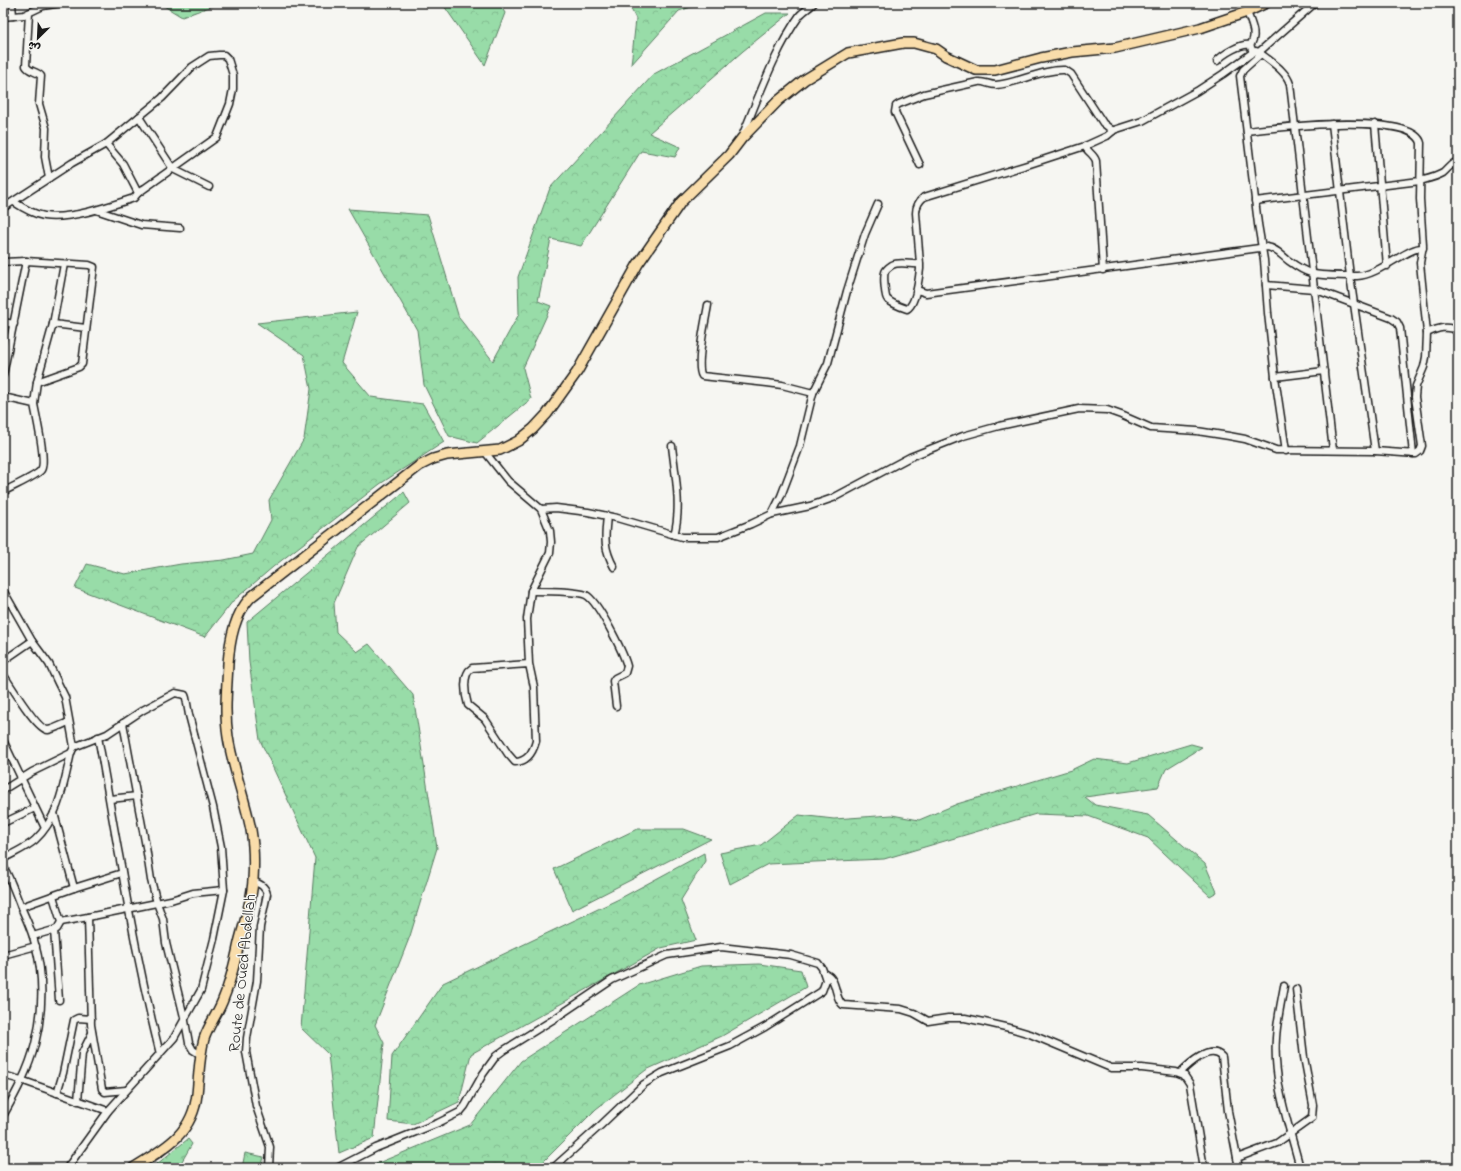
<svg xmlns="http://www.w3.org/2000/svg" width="1461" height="1171" viewBox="0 0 1461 1171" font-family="'Indie Flower','Playpen Sans Arabic',sans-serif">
<defs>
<pattern id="forest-crowns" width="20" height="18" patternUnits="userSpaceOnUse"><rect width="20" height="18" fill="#98dca8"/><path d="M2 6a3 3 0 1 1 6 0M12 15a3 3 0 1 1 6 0" fill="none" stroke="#82bc90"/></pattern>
</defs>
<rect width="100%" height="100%" fill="#f6f6f2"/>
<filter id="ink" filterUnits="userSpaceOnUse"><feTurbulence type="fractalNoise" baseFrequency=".025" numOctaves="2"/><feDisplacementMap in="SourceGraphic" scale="8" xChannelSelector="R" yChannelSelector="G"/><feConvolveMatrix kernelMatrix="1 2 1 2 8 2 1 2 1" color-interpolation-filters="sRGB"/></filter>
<g filter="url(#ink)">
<g fill="url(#forest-crowns)" stroke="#5a7c62">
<path d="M159,3H220L182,17Z"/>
<path d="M442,3H499L505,13L485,65Z"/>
<path d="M628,3H703L679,11L631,65L636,19Z"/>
<path d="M766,13H790L743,51L649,133L680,147L675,157L641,151L581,246L551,239L538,301L551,306L523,368L531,399L477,443L449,436L424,385L417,330L348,209L428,215L459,318L493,361L519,314L518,277L550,188L654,74Z"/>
<path d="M357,312L342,363L371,397L423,404L444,442L380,484L273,567L233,601L205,637L75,588L87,564L125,574L181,564L224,560L253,554L271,520L269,500L304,439L311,389L304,355L257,323Z"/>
<path d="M404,492L410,503L358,547L334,603L336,632L357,652L369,644L413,695L437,848L410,936L375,1025L384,1043L374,1138L339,1153L328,1054L301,1028L315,858L260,740L249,662L247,622Z"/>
<path d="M1191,744L1202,747L1166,769L1158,787L1085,797L1095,805L1148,815L1205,864L1217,892L1210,896L1148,838L1088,816L1036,814L884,859L768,864L730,884L720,853L761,845L799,815L834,819L892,815L919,820L957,804L1071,770L1094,759L1128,763Z"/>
<path d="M637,829H684L711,839L572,910L554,869Z"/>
<path d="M704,853L705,861L681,900L696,940L661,948L471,1054L459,1102L413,1124L388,1121L392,1056L443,983L619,899Z"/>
<path d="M759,964L801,970L806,987L722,1036L646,1070L596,1109L537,1168H366L470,1125L521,1061L639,985L701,966Z"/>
<path d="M188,1139L192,1144L178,1168H152Z"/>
<path d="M245,1153L264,1157L261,1168H242Z"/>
</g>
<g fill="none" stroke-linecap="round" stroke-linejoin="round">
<g stroke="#1c1c1c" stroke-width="9">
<g id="street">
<path d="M12,3L13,16"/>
<path d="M1247,12C1251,23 1258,36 1250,45"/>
<path d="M29,13L26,66C29,72 37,71 41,76L39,104L46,128L45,157L49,178"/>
<path d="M3,17L24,15L43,6L61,3"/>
<path d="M1259,52L1315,3"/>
<path d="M1261,54L1243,70L1240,76L1258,224L1264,260L1268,313L1275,377L1286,451"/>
<path d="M1217,61C1223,54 1241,43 1250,45L1253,52"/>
<path d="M139,117L173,169L209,187"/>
<path d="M1332,124L1350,276L1375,451"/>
<path d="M1375,124L1387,266"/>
<path d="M743,134C759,96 776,48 800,15C804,11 810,7 814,3"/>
<path d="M1085,146C1087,152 1094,154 1096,161L1103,270"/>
<path d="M920,165L895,112L896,106L899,104L924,94L978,82C984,81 989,85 996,85C1019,83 1042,69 1065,70L1071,74L1103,123L1113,131"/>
<path d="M1255,201L1420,181C1427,179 1436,177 1443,173C1448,169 1451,163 1458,161"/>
<path d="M14,202C23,208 33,214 44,216C69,220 110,206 134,198L138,193L137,191L123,164L106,144"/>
<path d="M3,208L72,163L106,144L162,98L192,67L209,56L219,55H224L228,59L233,75V89L230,104L217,137L138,193"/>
<path d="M96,210L141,225L180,228"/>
<path d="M3,262L26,261L89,265L94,267L82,364L79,367L37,382"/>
<path d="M920,264C911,265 900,261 892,265C889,267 886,269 885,272C883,273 885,298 887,299C891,303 901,307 907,309C916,304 919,278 920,269V264L916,213C916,206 919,201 924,197L1027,165L1085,146L1107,136L1114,130L1142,121L1197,91L1223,74L1252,53L1256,51L1259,52C1269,61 1286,70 1290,84L1333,450"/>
<path d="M1266,285L1314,289L1391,318L1397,322L1400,328L1413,454"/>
<path d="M917,290L926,293L1267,247C1276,248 1282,256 1289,261C1296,266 1303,271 1311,273C1319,276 1347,276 1357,276C1380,275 1409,246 1423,248"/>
<path d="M708,305C706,318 695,366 702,376L767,383L782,385L813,393"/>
<path d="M3,322L14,324"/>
<path d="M53,324L86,328"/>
<path d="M1427,333C1438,328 1447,325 1458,331"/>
<path d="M3,375L26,261"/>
<path d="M1275,377L1324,371"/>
<path d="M3,397L34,404C36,416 47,462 41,470C37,476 11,487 3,492"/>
<path d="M34,404L37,382L53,324L64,264"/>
<path d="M672,446C675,473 682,508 674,535"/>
<path d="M485,452L508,481L541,509L550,531L551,542L550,553L531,591L527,619L529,664L534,687L536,741C533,752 527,762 515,762L508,754L485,719L468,705C465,695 462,674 472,668L529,664"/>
<path d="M541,509L556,508L588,512L617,518L682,537H718L751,524L772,514L781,496L800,446L813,393L828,363L847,291L865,234L878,204"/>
<path d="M772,514L810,506L833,498L910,457L963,436L999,426L1079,409L1107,410L1121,415L1151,428L1197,431L1229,436L1245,439L1276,450L1375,451L1416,454L1420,451L1422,446L1415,397L1416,386L1424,367L1426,357L1427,333L1420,263L1423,245L1420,199L1421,143C1413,111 1274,128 1247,131"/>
<path d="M607,516C605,537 603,547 614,567"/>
<path d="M3,590L32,641L49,664L58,683L65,697L74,747L71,753C64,783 59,818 35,840C26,848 13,853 3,859"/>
<path d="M531,591C541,591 577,591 586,595C598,601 623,652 627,666L625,673L615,678L613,681L616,706"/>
<path d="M3,661L32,641"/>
<path d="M3,674C10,684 37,730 48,730C55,729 63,724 69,722"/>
<path d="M123,723L146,847L151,880L157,903L163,919L166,943L185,1021L189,1043L193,1050L201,1055"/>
<path d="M98,737C106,778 112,819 120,860C131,925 144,990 160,1054"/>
<path d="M3,740L45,828"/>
<path d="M3,790L32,772L71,753"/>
<path d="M110,799L137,796"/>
<path d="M54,813L74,888"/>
<path d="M3,823L35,808"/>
<path d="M3,866C10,878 15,892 20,905C26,918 32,931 35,944C44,975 43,1013 35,1044C29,1069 16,1093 3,1116"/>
<path d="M253,881C260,884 265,886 267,894L260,927L257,981L247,1038L246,1052L256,1106L270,1147L269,1168"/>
<path d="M21,907L74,888L122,873"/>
<path d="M61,922L88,917"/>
<path d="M54,930L59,1000"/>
<path d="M33,936L57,929L61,922L53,896"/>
<path d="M3,955L36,946"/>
<path d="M824,973C839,979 833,997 843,1005L901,1009L914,1013L928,1021L948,1018H965L984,1022L1010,1028L1030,1034L1111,1068H1142L1176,1072L1184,1075L1190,1084L1204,1168"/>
<path d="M1284,986C1281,1003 1277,1021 1276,1038C1273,1083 1289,1125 1300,1168"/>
<path d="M1180,1073C1189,1064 1210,1044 1222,1057L1228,1111L1239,1168"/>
<path d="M3,1075L21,1080L108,1111"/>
<path d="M126,1090L105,1092L102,1089L91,1025L88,917L171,900L193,893L224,890"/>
<path d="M57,1093L63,1073L74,1020L78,1018L91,1019"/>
<path d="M78,1101L82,1053L92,1033"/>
<path d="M1237,1158L1277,1143L1312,1118L1313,1105L1304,1057L1296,989"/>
<path d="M67,1168L108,1111L174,1038L201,990L214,939L224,890L221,847L213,807L189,715L186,698L185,695L175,693L143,710L107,734L74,747"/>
<path d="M337,1168L376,1148L438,1123L460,1112L465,1106L483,1074L496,1056L504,1050L554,1019L612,980L667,955L721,947L791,955L818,963L822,968L826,980L822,991L765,1027L730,1046L662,1073L644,1084L600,1126L553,1168"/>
</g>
</g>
<g stroke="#1c1c1c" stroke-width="12">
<path id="primary" d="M133,1168C164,1149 193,1134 197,1094C199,1076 199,1057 204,1039C209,1024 219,1012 224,997C231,980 235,962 239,943C244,923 252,901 253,880C254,864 254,847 251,830C245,799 233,769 228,737C224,712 227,688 228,663C230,640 234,615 251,597L419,466L433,459L447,455L500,450L518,441L533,429L547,414L577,372L638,264L681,202L729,155L742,138L778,101L804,80L848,53L903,43H914L936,49L946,56L976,70H995L1041,58L1072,52L1115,48L1200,28L1247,12L1266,3"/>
</g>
<use href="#street" stroke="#f6f6f2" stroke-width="6"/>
<use href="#primary" stroke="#f9ddab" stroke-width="9"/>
</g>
</g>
<g text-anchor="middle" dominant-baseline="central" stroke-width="3" stroke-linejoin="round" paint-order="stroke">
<g font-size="16" fill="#1c1c1c" stroke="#f6f6f2">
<text transform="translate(243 973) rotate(-84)">Route de Oued Abdellah</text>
</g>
</g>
<rect width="1461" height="1171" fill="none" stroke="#f6f6f2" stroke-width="16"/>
<rect x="8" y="8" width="1445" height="1155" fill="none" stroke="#1c1c1c" stroke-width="1.5" filter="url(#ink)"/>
<g transform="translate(38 38) rotate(204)" stroke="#f6f6f2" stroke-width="3" paint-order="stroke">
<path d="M0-3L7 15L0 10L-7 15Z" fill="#1c1c1c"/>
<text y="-6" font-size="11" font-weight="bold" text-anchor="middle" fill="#1c1c1c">ش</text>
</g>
</svg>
